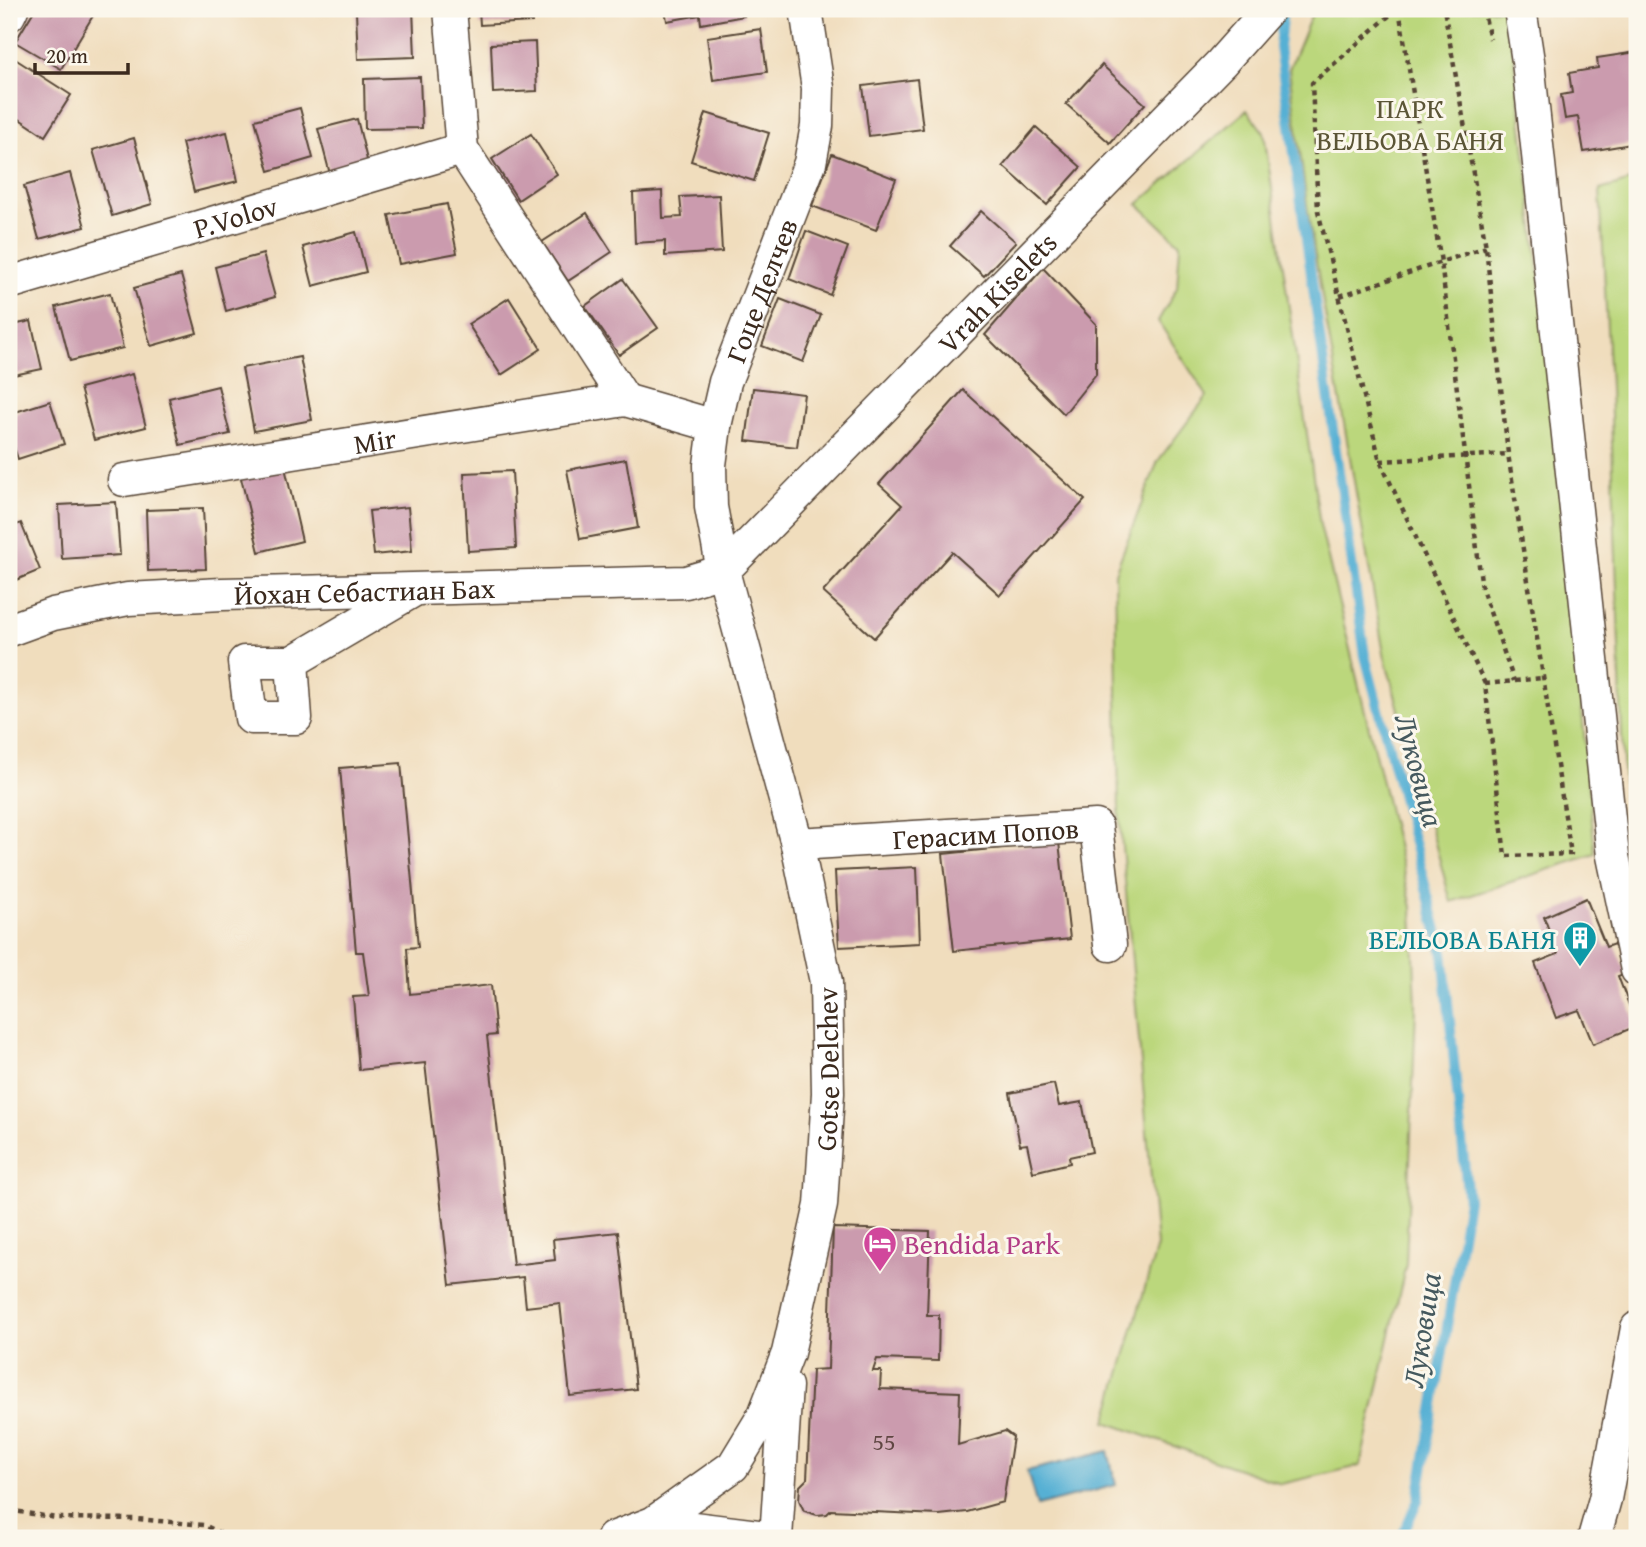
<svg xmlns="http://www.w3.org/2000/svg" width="1646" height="1547" viewBox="0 0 1646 1547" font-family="'Gentium Book Plus',serif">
<rect width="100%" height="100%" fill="#fbf7ec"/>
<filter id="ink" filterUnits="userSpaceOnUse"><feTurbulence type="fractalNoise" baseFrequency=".0143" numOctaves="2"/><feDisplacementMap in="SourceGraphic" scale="14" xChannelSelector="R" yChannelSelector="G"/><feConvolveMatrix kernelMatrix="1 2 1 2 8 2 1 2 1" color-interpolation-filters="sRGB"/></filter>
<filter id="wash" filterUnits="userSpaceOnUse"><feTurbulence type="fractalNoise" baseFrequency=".00686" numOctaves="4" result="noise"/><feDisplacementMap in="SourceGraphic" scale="28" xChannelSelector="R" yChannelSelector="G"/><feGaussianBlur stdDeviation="1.57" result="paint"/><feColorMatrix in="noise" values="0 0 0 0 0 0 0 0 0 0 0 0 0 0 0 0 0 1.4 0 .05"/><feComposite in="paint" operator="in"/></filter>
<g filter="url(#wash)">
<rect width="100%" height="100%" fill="#f0ddbd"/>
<g fill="#bbd77c" stroke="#7b804d" stroke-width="2">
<path d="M1314,9H1508L1551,373L1595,854L1451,902L1384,654L1310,227L1289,69Z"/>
<path d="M1247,110L1264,133L1320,525L1412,907L1416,1006L1406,1264L1360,1466L1281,1484L1106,1422L1157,1246L1119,812L1115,573L1158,461L1207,396L1158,321L1177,288L1180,244L1138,204Z"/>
<path d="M1637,179V884L1626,850L1610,387L1600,190Z"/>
</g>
<path fill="#57b0d4" stroke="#496d79" stroke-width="2" d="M1108,1451L1116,1485L1037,1506L1027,1471Z"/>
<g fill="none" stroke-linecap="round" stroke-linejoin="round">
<path stroke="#57b0d4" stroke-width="10" d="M1283,9L1279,47L1365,656L1443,953L1468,1200L1418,1500L1401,1538"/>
</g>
<g id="blocks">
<g fill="#cb9bae">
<path d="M35,9H97L61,69L15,42Z"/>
<path d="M413,9L415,57L358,59L356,12Z"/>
<path d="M479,9H532V22L480,25Z"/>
<path d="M665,9H742L744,16L701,24L700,15L667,21Z"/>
<path d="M761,29L767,72L713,80L707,37Z"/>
<path d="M535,42L537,91L493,93L491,44Z"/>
<path d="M1637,52V143L1584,152L1578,117L1565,119L1561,95L1572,93L1569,73L1598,68L1597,58Z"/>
<path d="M12,57L71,95L45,136L9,112V63Z"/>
<path d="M1102,65L1145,104L1110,143L1066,104Z"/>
<path d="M420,77L422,128L365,129L364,79Z"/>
<path d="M917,79L923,129L869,136L863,86Z"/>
<path d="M300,108L313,158L269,171L255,120Z"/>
<path d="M706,113L769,133L754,181L691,161Z"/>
<path d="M357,119L368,164L330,174L318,129Z"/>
<path d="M1036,127L1081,167L1047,205L1003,166Z"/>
<path d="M227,132L238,181L194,192L182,143Z"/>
<path d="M531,134L557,174L518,200L492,159Z"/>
<path d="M134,138L152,204L112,216L93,150Z"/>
<path d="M832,154L896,179L876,230L812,206Z"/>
<path d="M70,173L85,227L39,239L24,186Z"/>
<path d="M662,191L663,218L682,217L680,197L719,195L722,252L665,256V241L635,243L633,193Z"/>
<path d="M447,204L457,253L399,264L389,215Z"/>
<path d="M981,211L1016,242L984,276L950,246Z"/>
<path d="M587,213L612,252L568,281L542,242Z"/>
<path d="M806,231L848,247L830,295L789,279Z"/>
<path d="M356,232L366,272L313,286L303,247Z"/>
<path d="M263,254L275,297L226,311L215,267Z"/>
<path d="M1043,268L1096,324V374L1064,414L985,335Z"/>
<path d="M181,275L197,333L151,346L134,288Z"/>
<path d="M623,279L658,328L619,355L585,306Z"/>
<path d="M110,293L123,348L70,361L56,307Z"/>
<path d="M509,298L541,349L501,375L468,324Z"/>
<path d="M780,299L821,315L803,362L762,346Z"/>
<path d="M31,321L42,369L9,376V326Z"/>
<path d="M300,357L312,420L254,431L242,368Z"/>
<path d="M132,374L146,427L94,440L80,388Z"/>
<path d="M218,386L230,434L180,445L169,398Z"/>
<path d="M753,388L804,394L797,447L746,441Z"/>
<path d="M963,390L1085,500L1000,595L952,552L874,638L823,592L902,505L879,484Z"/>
<path d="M50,401L64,444L18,459L14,447L9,449V414Z"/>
<path d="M626,459L638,528L580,539L567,470Z"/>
<path d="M284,463L302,541L259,552L240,474Z"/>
<path d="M512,471L516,548L468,551L464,473Z"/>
<path d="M116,502L120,555L62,559L59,505Z"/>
<path d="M408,507L412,551L374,555L369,511Z"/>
<path d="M203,508L206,569L148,571L146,510Z"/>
<path d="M21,523L40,570L9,583V528Z"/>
<path d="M401,763L418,947L407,948L410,994L491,985L496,1035L487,1036L513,1265L555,1260L553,1239L618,1232L636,1389L570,1396L560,1303L526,1307L523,1277L450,1285L425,1063L359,1070L353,997L369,996L363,952H356L340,768Z"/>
<path d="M1059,842L1070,939L954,951L943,854Z"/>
<path d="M917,867L920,943L839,947L835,871Z"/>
<path d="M1586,898L1606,947L1614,944L1626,973L1618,976L1637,1026L1593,1044L1579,1010L1556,1018L1535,963L1558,954L1544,917Z"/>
<path d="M1054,1084L1059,1106L1082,1102L1092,1152L1069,1157L1070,1163L1033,1172L1027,1144L1020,1145L1010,1093Z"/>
<path d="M833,1228L930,1231L927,1315H939L938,1361L877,1359L873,1371H881L880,1389L960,1392L958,1445L1005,1431L1013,1437L1003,1502L967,1512L939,1515L831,1510L827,1514L817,1515L804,1511L799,1500L800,1486L807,1479L812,1370L828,1369Z"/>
</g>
</g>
</g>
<g filter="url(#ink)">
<use href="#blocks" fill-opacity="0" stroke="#564536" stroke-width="2"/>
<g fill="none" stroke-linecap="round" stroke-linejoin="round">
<g stroke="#564536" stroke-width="35">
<g id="minor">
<path d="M450,9L462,149L625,400"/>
<path d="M1520,9L1528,61L1613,856L1637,970"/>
<path d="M9,15L12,9"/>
<path id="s1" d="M9,283L462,149"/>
<path id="s2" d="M124,480L625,400L715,426"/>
<path id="s3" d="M9,630L53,614L128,599L222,594L686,582L723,571L1221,63L1269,9"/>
<path d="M292,662H244L251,718H296L292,662L413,591"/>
<path id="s4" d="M797,844L1096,826L1110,945"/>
<path d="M653,1523L776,1538"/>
<path id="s5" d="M613,1538L653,1523L733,1466L764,1415L788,1353L821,1205L828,1093L826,982L797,844L723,571L711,507L710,465L715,426L725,382L810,163L817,126L818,88L806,9"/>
<path d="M776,1538L786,1386"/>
<path d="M1594,1538L1605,1499L1637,1328"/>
</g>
</g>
<g stroke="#564536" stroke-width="4.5" stroke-dasharray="5 5" stroke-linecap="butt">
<path d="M1397,9L1312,83L1318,211L1380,461L1485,684L1505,856L1571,854L1508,454L1486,247L1444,9"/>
<path d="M1399,9L1441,262L1482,589L1514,681"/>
<path d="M1483,9L1490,39"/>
<path d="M1340,296L1486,247"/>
<path d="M1380,461L1508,454"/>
<path d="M1485,684L1543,678"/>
<path d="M9,1510L56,1518L137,1519L204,1525L230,1538"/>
</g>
<use href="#minor" stroke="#fff" stroke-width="32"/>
</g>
</g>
<defs>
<g id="building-pin" transform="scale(1.75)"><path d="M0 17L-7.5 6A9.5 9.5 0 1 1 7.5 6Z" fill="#0f9aa8" stroke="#fbf7ec"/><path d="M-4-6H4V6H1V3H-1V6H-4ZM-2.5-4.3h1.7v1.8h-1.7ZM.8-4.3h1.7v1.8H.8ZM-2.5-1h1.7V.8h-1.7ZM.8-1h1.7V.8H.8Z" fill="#fff"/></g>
<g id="hotel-pin" transform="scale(1.75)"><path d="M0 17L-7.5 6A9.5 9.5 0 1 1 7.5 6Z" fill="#d1479c" stroke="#fbf7ec"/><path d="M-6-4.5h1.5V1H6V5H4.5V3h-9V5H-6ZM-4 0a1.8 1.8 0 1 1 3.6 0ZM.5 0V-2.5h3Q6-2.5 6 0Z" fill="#fff"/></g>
</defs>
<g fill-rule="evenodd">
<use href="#building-pin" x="1580" y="938"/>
<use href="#hotel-pin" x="880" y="1243"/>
</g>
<g text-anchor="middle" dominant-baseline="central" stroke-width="6" stroke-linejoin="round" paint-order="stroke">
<g font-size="24" fill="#5f4642">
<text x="884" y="1441">55</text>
</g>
<g font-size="28" fill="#5b5536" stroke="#fbf7ec">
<text x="1410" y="107">ПАРК<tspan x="1410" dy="32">ВЕЛЬОВА БАНЯ</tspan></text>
</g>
<g font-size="28" fill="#3b2a1e" stroke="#fbf7ec">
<text stroke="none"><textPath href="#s1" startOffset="236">P.Volov</textPath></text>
<text stroke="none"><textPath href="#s5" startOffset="1356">Гоце Делчев</textPath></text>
<text stroke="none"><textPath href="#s3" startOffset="1111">Vrah Kiselets</textPath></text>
<text stroke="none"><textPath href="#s2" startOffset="254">Mir</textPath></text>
<text stroke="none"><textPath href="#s3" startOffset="360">Йохан Себастиан Бах</textPath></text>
<text stroke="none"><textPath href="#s4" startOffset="189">Герасим Попов</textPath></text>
<text stroke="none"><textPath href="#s5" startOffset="555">Gotse Delchev</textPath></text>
</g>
<g font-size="28" fill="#0d838f" stroke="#fbf7ec" text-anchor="end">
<text x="1556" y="938">ВЕЛЬОВА БАНЯ</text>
</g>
<g font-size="28" fill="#b23c85" stroke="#fbf7ec" text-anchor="start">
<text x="904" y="1243">Bendida Park</text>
</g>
<g font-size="30" font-style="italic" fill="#45595e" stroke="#fbf7ec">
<text transform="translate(1420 770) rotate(75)">Луковица</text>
<text transform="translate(1421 1330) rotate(-81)">Луковица</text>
</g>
</g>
<rect width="1646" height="1547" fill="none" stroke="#fbf7ec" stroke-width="35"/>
<path d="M35 63v10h93v-10" fill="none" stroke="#3b2a1e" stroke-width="3.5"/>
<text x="46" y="63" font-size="21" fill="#3b2a1e" stroke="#fbf7ec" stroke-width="5" paint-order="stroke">20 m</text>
</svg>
